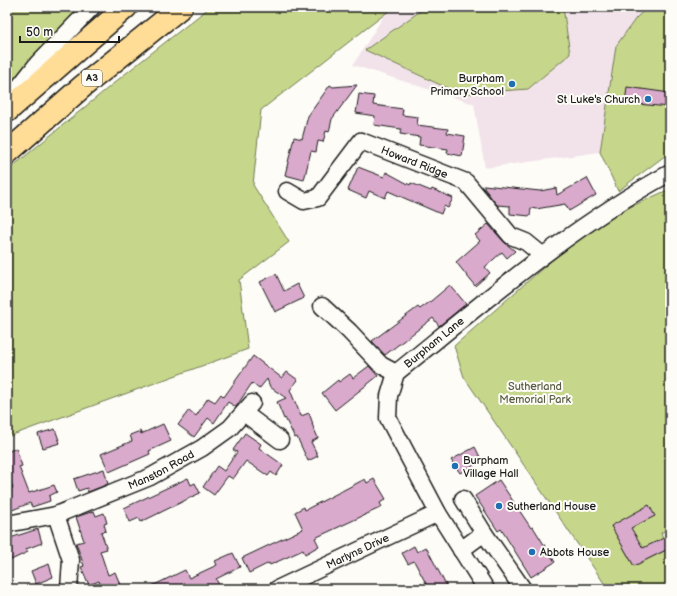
<svg xmlns="http://www.w3.org/2000/svg" width="677" height="596" viewBox="0 0 677 596" font-family="'Balsamiq Sans',sans-serif">
<rect width="100%" height="100%" fill="#fdfcf7"/>
<filter id="ink" filterUnits="userSpaceOnUse"><feTurbulence type="fractalNoise" baseFrequency=".025" numOctaves="2"/><feDisplacementMap in="SourceGraphic" scale="8" xChannelSelector="R" yChannelSelector="G"/><feConvolveMatrix kernelMatrix="1 2 1 2 8 2 1 2 1" color-interpolation-filters="sRGB"/></filter>
<g filter="url(#ink)">
<path fill="#f2e3ea" d="M394,7H648L636,18L616,46L600,152L485,168L474,104L353,65L385,14Z"/>
<g fill="#c6d78b" stroke="#717a54">
<path d="M7,7H80L47,46L7,87Z"/>
<path d="M210,7H394L261,110L253,185L289,242L239,280L248,349L7,437V174L12,167L125,74Z"/>
<path d="M426,7H563L570,54L528,89L460,94L365,50Z"/>
<path d="M648,7H670V152L618,191L600,152L616,46L636,18Z"/>
<path d="M670,189V528L661,533L663,539L643,548L611,526L634,566L668,549L670,553V589H608L464,377L454,346L568,246L621,211Z"/>
</g>
<g fill="#d9aacc" stroke="#1c1c1c">
<path d="M330,85L333,87L357,85L332,119L329,132L326,131L323,142L318,141L316,152L311,151L304,180L285,175L294,137L302,139L308,116Z"/>
<path d="M627,87L670,93V107L625,103Z"/>
<path d="M359,94L374,96L373,105L403,109L402,115L418,117L417,125L448,129L447,133L465,136L462,156L447,153L448,149L419,145L420,137L400,134L401,129L374,125L375,116L356,113Z"/>
<path d="M358,167L384,177L386,172L410,185L411,183L431,191L432,189L453,198L448,208L444,206L441,214L388,191L385,198L369,191L366,198L348,190Z"/>
<path d="M587,178L596,195L569,211L565,204L536,209L531,208L530,216L510,214V206L497,205L484,188V185L540,191L556,188L557,195Z"/>
<path d="M488,224L504,242L515,251L507,258L502,252L485,267L490,273L475,286L456,262L480,241L475,235Z"/>
<path d="M276,274L284,291L297,284L304,298L275,312L260,282Z"/>
<path d="M450,285L466,304L439,326L433,318L385,355L372,341L418,307L420,309L431,301Z"/>
<path d="M253,356L282,378L287,372L298,380L290,390L301,416L309,413L313,424H312L318,438L311,442L318,456L308,461L297,437L295,438L285,418L284,419L277,402L286,398L270,387L267,379L259,389L252,383L236,407L228,402L214,423L208,418L194,437L178,425L189,410L196,416L208,398L215,402L221,394L224,397Z"/>
<path d="M369,366L378,376L335,410L322,393L338,380L339,382L350,374L353,378Z"/>
<path d="M163,424L171,441L149,451L150,454L109,472L101,454L132,441L130,435L140,431L141,434Z"/>
<path d="M55,429L60,443L43,448L38,434Z"/>
<path d="M245,433L261,444L259,448L283,465L276,476L271,472L268,476L246,461L233,479L228,476L214,495L203,487L217,466L224,471L237,452L233,450Z"/>
<path d="M475,447L482,461L460,473L451,460Z"/>
<path d="M16,448L22,466L19,467L29,493L54,485L57,492L49,496L50,501L32,507L30,503L7,512V491L13,488L7,472V452Z"/>
<path d="M104,469L108,484L88,492L87,488L78,491L74,479Z"/>
<path d="M188,478L191,485L195,483L200,493L141,522L139,518L130,522L124,508Z"/>
<path d="M365,479L367,483L374,479L386,499L380,503L382,507L315,538L319,546L305,554L303,550L270,565L269,563L249,573L242,558L303,529L295,512L304,507L305,510Z"/>
<path d="M499,480L531,528L533,527L555,562L531,577L501,529L498,531L475,496Z"/>
<path d="M649,505L655,516L631,528L643,548L670,535V548L634,566L611,526Z"/>
<path d="M94,511L96,516L104,513L107,523L104,524L106,531L101,532L107,549L100,551L108,575L115,572L122,589H102L99,581L89,585L81,567L84,566L76,543L84,541L76,517Z"/>
<path d="M38,529L42,543L26,549L28,552L11,560L7,551V539Z"/>
<path d="M414,546L417,552L426,547L448,589H429L414,561L408,564L402,553Z"/>
<path d="M233,553L240,567L216,579L219,585L212,589H146L185,570L189,578L217,565L215,561Z"/>
<path d="M49,564L53,577L36,584L31,571Z"/>
</g>
<g fill="none" stroke-linecap="round" stroke-linejoin="round">
<g stroke="#1c1c1c" stroke-width="19">
<g id="minor">
<path d="M8,101L38,63L92,7"/>
<path id="s1" d="M287,191L304,201L318,198L361,141L466,182L511,236L526,242L542,255"/>
<path d="M322,306L349,331L381,365L396,373"/>
<path d="M244,413L280,440"/>
<path d="M463,499L484,533L523,589"/>
<path d="M7,524L56,515"/>
<path d="M461,550L484,533"/>
<path id="s2" d="M69,589L71,560L56,515L150,477L202,448L230,428L252,403"/>
<path id="s3" d="M277,589L438,513"/>
<path id="s4" d="M486,589L438,513L388,418L389,396L396,373C484,302 570,227 670,173"/>
</g>
</g>
<g stroke="#1c1c1c" stroke-width="25">
<g id="highway">
<path d="M7,111L126,7"/>
<path d="M7,153L83,86L181,7"/>
</g>
</g>
<use href="#minor" stroke="#fdfcf7" stroke-width="16"/>
<use href="#highway" stroke="#ffdd96" stroke-width="22"/>
</g>
</g>
<g fill="#1f6fb2" stroke="#fdfcf7" stroke-width="1.5">
<circle cx="512" cy="84" r="4"/>
<circle cx="648" cy="99" r="4"/>
<circle cx="455" cy="466" r="4"/>
<circle cx="499" cy="506" r="4"/>
<circle cx="532" cy="552" r="4"/>
</g>
<g text-anchor="middle" dominant-baseline="central" stroke-width="4" stroke-linejoin="round" paint-order="stroke">
<rect fill="#fdfcf7" stroke="#605f5e" stroke-width="1" x="82" y="70" width="20" height="16" rx="3"/>
<g font-size="10" font-weight="bold" fill="#1c1c1c">
<text x="92" y="78">A3</text>
</g>
<g font-size="11" fill="#1c1c1c" stroke="#fdfcf7" text-anchor="start">
<text x="504" y="78" text-anchor="end">Burpham<tspan x="504" dy="13">Primary School</tspan></text>
<text x="640" y="99" text-anchor="end">St Luke's Church</text>
<text x="463" y="460">Burpham<tspan x="463" dy="13">Village Hall</tspan></text>
<text x="507" y="506">Sutherland House</text>
<text x="540" y="552">Abbots House</text>
</g>
<g font-size="11" fill="#1c1c1c" stroke="#fdfcf7">
<text stroke="none"><textPath href="#s1" startOffset="163">Howard Ridge</textPath></text>
<text stroke="none"><textPath href="#s4" startOffset="292">Burpham Lane</textPath></text>
<text stroke="none"><textPath href="#s2" startOffset="191">Manston Road</textPath></text>
<text stroke="none"><textPath href="#s3" startOffset="89">Marlyns Drive</textPath></text>
</g>
<g font-size="11" fill="#585d43" stroke="#fdfcf7">
<text x="535" y="386">Sutherland<tspan x="535" dy="13">Memorial Park</tspan></text>
</g>
</g>
<rect width="677" height="596" fill="none" stroke="#fdfcf7" stroke-width="24"/>
<rect x="12" y="12" width="653" height="572" fill="none" stroke="#1c1c1c" stroke-width="1.5" filter="url(#ink)"/>
<path d="M20 36v6h99v-6" fill="none" stroke="#1c1c1c" stroke-width="2"/>
<text x="26" y="36" font-size="12" fill="#1c1c1c" stroke="#fdfcf7" stroke-width="3" paint-order="stroke">50 m</text>
</svg>
